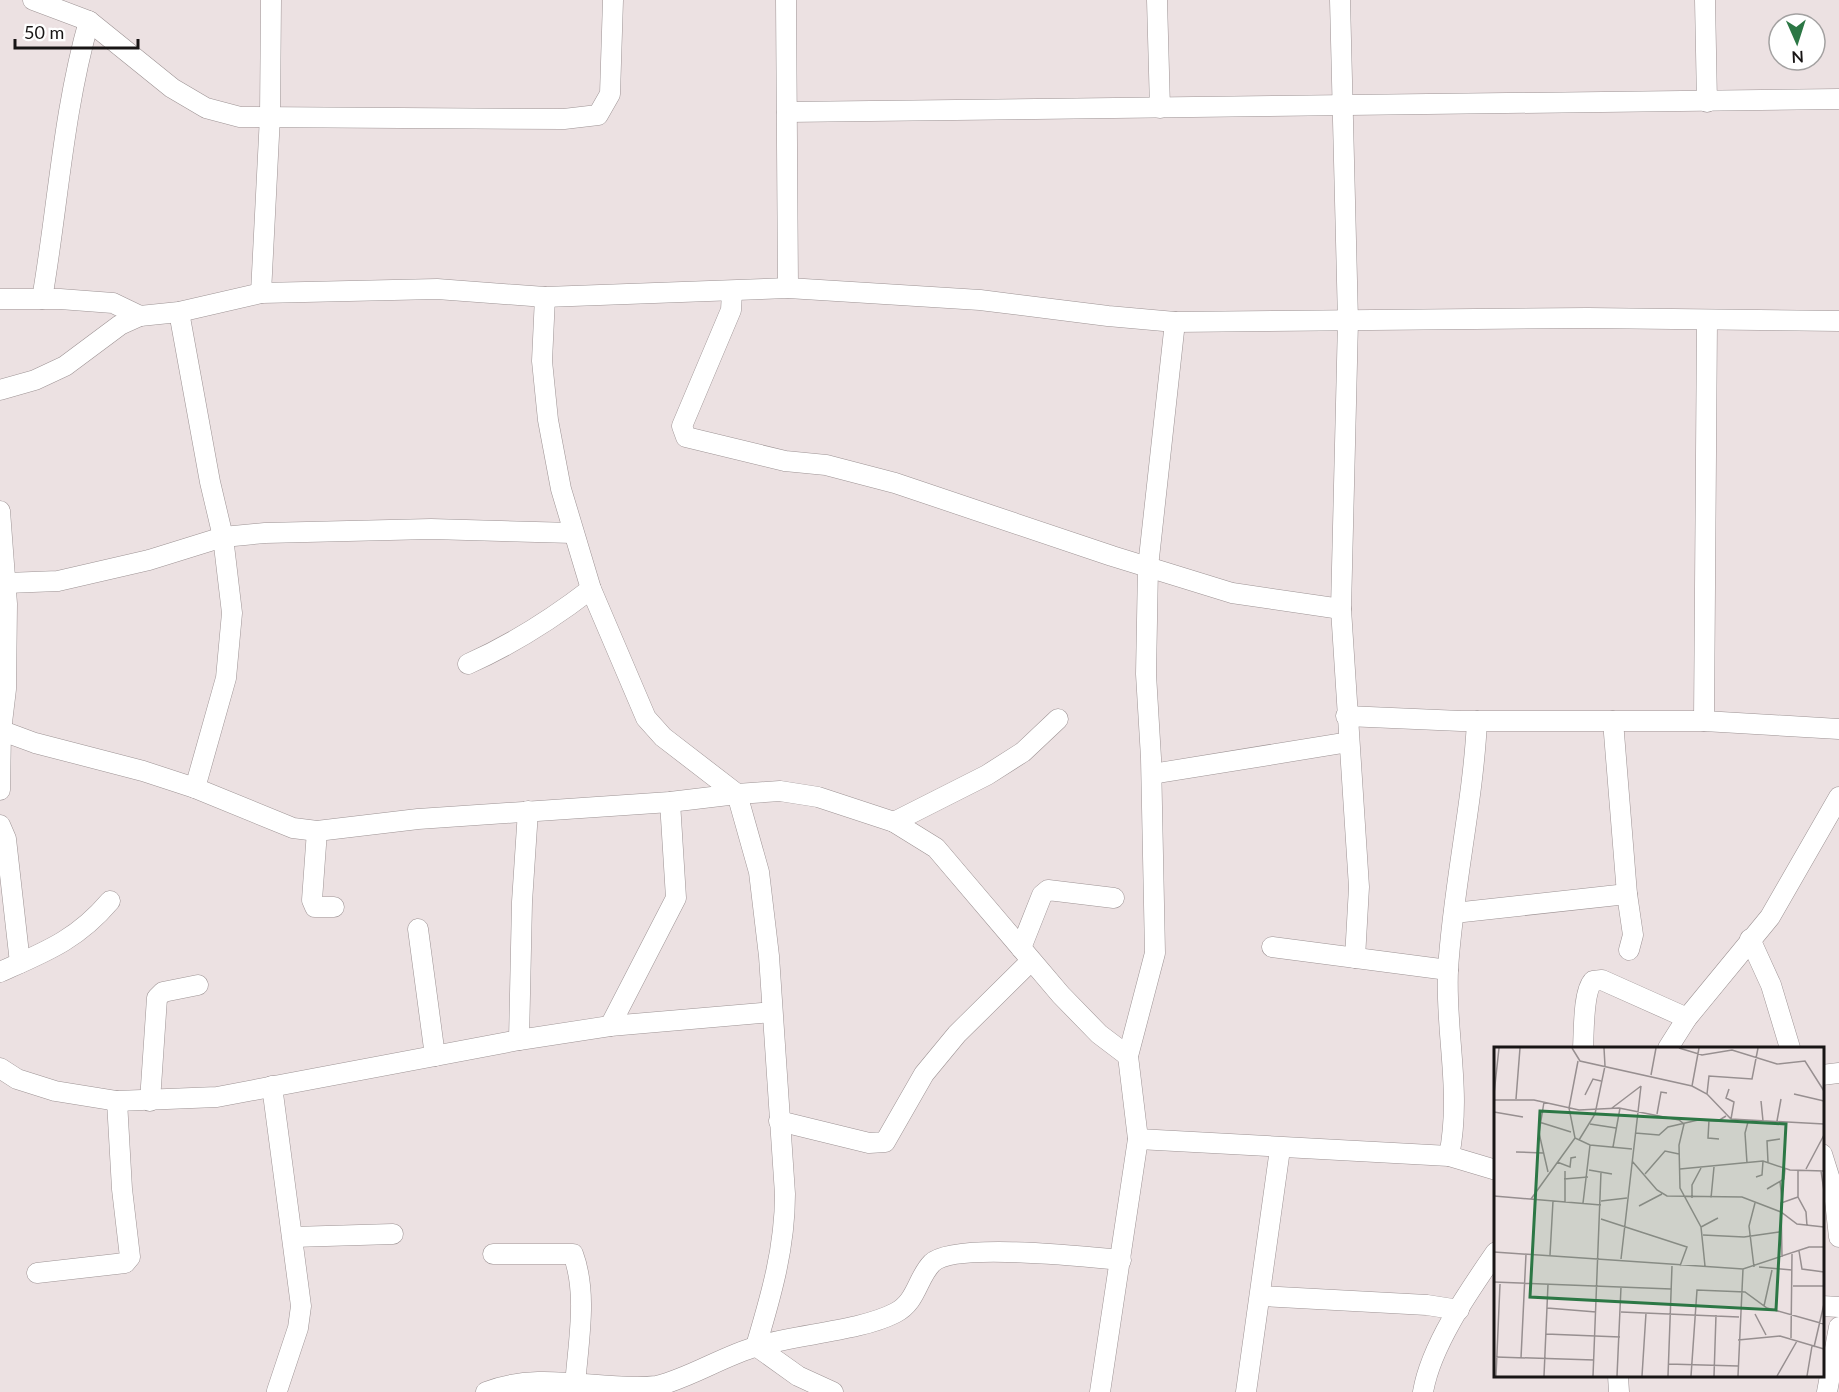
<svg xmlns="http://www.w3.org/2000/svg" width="1839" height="1392" viewBox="0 0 1839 1392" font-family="Lato,sans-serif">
<rect width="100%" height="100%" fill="#ece1e2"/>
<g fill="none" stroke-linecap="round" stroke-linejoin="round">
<g stroke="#9d9394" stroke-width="21">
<g id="minor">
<path d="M33,0L89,21L172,88L206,108L240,117L564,119L598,115L610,94L613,0"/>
<path d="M786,0L788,288"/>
<path d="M1157,0L1160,108"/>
<path d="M1340,0L1348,321L1341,609L1359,887L1355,958"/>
<path d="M1705,0L1707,102"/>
<path d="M787,112L1839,99"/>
<path d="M732,292L731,310L682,426L686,437L785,461L826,465L895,483L1112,556L1232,593L1341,609"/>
<path d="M261,293L270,116L271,0"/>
<path d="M545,297L542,361L548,420L561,489L591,589L646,718L663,737L737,794L759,872L769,956L785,1194C785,1248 771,1296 756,1346L798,1376L833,1392"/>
<path d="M0,299H60L113,303L140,316"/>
<path d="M42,299C58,206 63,112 89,21"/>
<path d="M179,312L210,482L223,537L232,613L226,678L195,788"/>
<path d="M0,390L35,380L65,366L120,325L140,316L179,312L261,293L437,289L545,297L788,288L980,300L1108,316L1175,322L1588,318L1839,321"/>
<path d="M0,511L7,604L6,689L1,731L0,790"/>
<path d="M7,583L58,581L149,560L223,537L265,533L431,529L573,533"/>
<path d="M468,664C513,644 552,619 591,589"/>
<path d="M1346,716L1461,721H1704L1839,729"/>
<path d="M1613,721L1627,894L1633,935L1629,950"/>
<path d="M1704,721L1707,320"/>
<path d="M0,730L35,743L143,771L195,788L293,828L317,831L418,819L670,802L737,794L780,791L818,797L894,822L936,848L1061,995L1099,1034L1128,1056"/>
<path d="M1152,774L1349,742"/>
<path d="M894,822L987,775L1023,752L1058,719"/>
<path d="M0,825L6,839L20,963"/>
<path d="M317,831L312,900L315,907H334"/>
<path d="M1454,913L1627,894"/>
<path d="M418,929L435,1056"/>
<path d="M1750,939L1771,985L1790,1048"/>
<path d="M1272,947L1448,970"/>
<path d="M1021,948L1042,895L1048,890L1114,898"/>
<path d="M0,972C45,952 77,940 110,901"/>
<path d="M610,1026L676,898L670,802"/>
<path d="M519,1040L522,902L528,811"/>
<path d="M1583,1048C1584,1032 1583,992 1593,981L1602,980L1687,1018"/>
<path d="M1668,1048L1687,1018L1770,917L1839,797"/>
<path d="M0,1068L17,1079L55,1091L117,1101L217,1097L519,1040L610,1026L772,1012"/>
<path d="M1822,1075L1839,1073"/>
<path d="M272,1086L301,1306L298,1328L277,1391"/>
<path d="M150,1101L157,998L163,992L198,985"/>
<path d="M779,1121L869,1143L885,1142L924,1074L957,1034L1031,961"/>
<path d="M1138,1139L1449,1156L1496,1170"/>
<path d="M1822,1154L1834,1192L1839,1237"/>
<path d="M1449,1156C1462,1091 1445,1033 1448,970C1453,886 1473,804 1477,721"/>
<path d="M293,1237L393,1234"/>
<path d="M493,1254H573C588,1294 578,1343 575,1386"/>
<path d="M37,1273L125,1263L130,1257L122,1189L117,1101"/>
<path d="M1261,1296L1427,1305L1459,1310"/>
<path d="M1822,1306L1839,1307"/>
<path d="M1618,1376L1619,1392"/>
<path d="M486,1392C542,1370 601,1392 657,1386C692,1377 723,1356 758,1346C798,1334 860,1331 895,1313C917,1302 917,1278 932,1263C954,1242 1088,1257 1121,1260"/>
<path d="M1100,1392L1138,1139L1128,1056L1155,953L1151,758L1146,674L1148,567L1175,322"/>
<path d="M1246,1392L1280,1149"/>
<path d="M1423,1392C1431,1345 1469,1291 1496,1252"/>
<path d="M1827,1392L1839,1327"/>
</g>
</g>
<use href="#minor" stroke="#fff" stroke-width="20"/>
</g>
<g transform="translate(1494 1047)">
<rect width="330" height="330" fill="#ece1e2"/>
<path fill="none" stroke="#978f90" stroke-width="1.5" d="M78,1L86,14L198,39L213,47L237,72L330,77M185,1L208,8L238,3L283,17L311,14L330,44M84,14L75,61L81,91L96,98L138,102M157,28L162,1M198,39L205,1M235,42L232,51L240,55L237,72M0,47L5,1M213,47L215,29L258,32L264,1M300,47L330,54M91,48L99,32L107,34M22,52L26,1M0,53H40L85,63L125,61L185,73L190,77L185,98L186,141L207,180L211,219M267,54L269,74M50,55L45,86L54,125M118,61L147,39M0,65L29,70M163,67L167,45L173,46M215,73L214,91L225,92M283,74L287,52M45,75L77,85M96,77L122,81M141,86L165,88L174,80L204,73L224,74L232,69M85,93L101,67L111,19L110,1M119,100L126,61M22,105L49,106M138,114L163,143L173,149L248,150L287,165L303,177L330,180M63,115L76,120L77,111L82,110M274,115L273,94L286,92M253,116L251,86L254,75M186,122L269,114L296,123L330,124M312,122L330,88M95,123L118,127M71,124V155M304,124V150L312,165L313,179M327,124L330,144M151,127L171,104L185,107M262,130L268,128L269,114M70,132L94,130M286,134L288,154M273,142L290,132L291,122M0,149L107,158M198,151V138L207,121M217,151L220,120M37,152L81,91M107,154L133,151M89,156L96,98M145,159L168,147M107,172L193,200L186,219M207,180L224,171M209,188L250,190L285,185M305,204L308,222L330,225M0,205L249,222L315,200H330M56,208L59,154M288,210L287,156L304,150M127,212L147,39M260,220L255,179L261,156M265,220L298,223M0,235L177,242M299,239H330M270,259L278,223M53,261L102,265M127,265L245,270M261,267L272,288M52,287L126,290M297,291L298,207M244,293L286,289L330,302M320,300L330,257M2,310L100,313M27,311L32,207M174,317L244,319M2,329L6,237M50,329L54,237M99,329L107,125M123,329L127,240M148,329L152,266M174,329L178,219M197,329L203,243L251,245L273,261L330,277M220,329L222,268M244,329L249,222M283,329L303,294M313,329L318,299"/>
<path fill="#2c7745" fill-opacity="0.15" stroke="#2c7745" stroke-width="3" d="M46,64L292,77L282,263L36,250Z"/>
<rect width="330" height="330" fill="none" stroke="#181515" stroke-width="3"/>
</g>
<g transform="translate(1797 42) rotate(177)"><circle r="28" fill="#ffffff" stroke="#a3a1a1" stroke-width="1.5"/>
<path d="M0-4.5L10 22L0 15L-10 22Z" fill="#2c7745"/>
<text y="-9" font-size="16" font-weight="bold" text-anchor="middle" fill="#181515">N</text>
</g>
<path d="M15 39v9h123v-9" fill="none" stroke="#181515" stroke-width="3"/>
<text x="24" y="39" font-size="18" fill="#181515" stroke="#ffffff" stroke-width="4.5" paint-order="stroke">50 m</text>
</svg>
